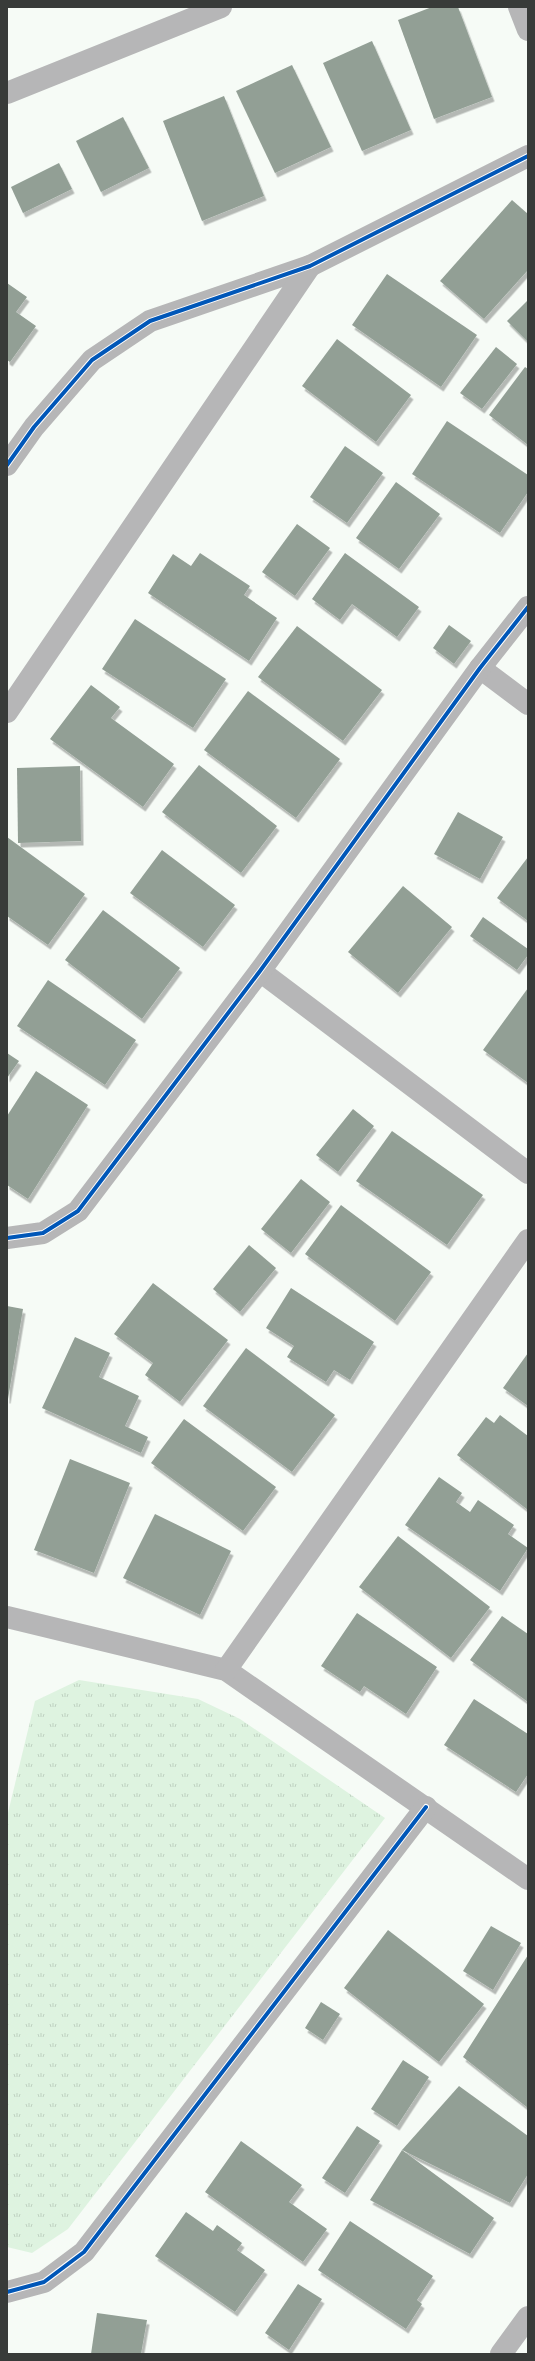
<svg xmlns="http://www.w3.org/2000/svg" width="535" height="2361" viewBox="0 0 535 2361" font-family="'PT Sans',sans-serif">
<defs>
<pattern id="grass-tufts" width="24" height="20" patternUnits="userSpaceOnUse"><rect width="24" height="20" fill="#def3e0"/><path d="M3 7l-1-3M5 7V3M7 7l1-3M15 17l-1-3M17 17v-4M19 17l1-3" fill="none" stroke="#bfd1c1"/></pattern>
<filter id="shadow"><feDropShadow dx="2.5" dy="4.5" stdDeviation="0" flood-color="#0004"/></filter>
</defs>
<rect width="100%" height="100%" fill="#f6fbf6"/>
<path fill="url(#grass-tufts)" d="M79,1680L198,1699L240,1719L385,1818L68,2229L32,2253L7,2247V1817L35,1701Z"/>
<g fill="#929f95" filter="url(#shadow)">
<path d="M432,7H458L492,97L434,119L398,20Z"/>
<path d="M372,41L411,130L362,151L323,63Z"/>
<path d="M292,65L331,147L275,173L236,91Z"/>
<path d="M224,96L264,196L202,221L163,121Z"/>
<path d="M123,117L149,168L101,192L76,141Z"/>
<path d="M59,163L72,189L23,213L11,187Z"/>
<path d="M512,200L528,214V270L484,319L440,281Z"/>
<path d="M387,274L477,335L441,387L352,325Z"/>
<path d="M7,283L27,297L16,312L36,326L10,362L7,360Z"/>
<path d="M528,300V342L507,321Z"/>
<path d="M337,339L411,395L376,442L302,386Z"/>
<path d="M496,347L517,364L482,409L460,393Z"/>
<path d="M525,367L528,369V445L489,415Z"/>
<path d="M447,421L528,475V492L500,533L412,474Z"/>
<path d="M345,446L383,473L347,523L310,497Z"/>
<path d="M396,482L440,514L399,569L356,538Z"/>
<path d="M297,524L330,548L295,596L262,572Z"/>
<path d="M200,553L250,586L244,595L277,618L249,661L148,593L173,554L191,566Z"/>
<path d="M345,553L419,607L397,637L352,604L340,620L312,599Z"/>
<path d="M135,619L226,679L193,728L102,669Z"/>
<path d="M449,625L471,641L454,664L433,648Z"/>
<path d="M297,626L382,690L343,741L258,677Z"/>
<path d="M91,685L120,707L111,718L174,764L143,807L50,739Z"/>
<path d="M248,691L340,759L296,818L204,750Z"/>
<path d="M199,765L277,826L241,873L162,812Z"/>
<path d="M80,766L81,841L18,843L17,768Z"/>
<path d="M458,812L503,837L480,879L434,854Z"/>
<path d="M7,837L85,894L48,945L7,916Z"/>
<path d="M162,850L235,905L203,947L130,893Z"/>
<path d="M528,857V921L497,898Z"/>
<path d="M403,886L452,927L398,993L348,952Z"/>
<path d="M103,910L180,968L142,1019L65,960Z"/>
<path d="M483,917L528,949V955L517,970L470,936Z"/>
<path d="M48,980L136,1040L105,1085L17,1026Z"/>
<path d="M528,988V1083L483,1050Z"/>
<path d="M7,1053L19,1061L7,1078Z"/>
<path d="M36,1071L88,1105L28,1199L7,1185V1116Z"/>
<path d="M353,1109L374,1126L338,1172L316,1155Z"/>
<path d="M392,1131L483,1195L447,1245L356,1181Z"/>
<path d="M301,1179L330,1202L291,1253L261,1229Z"/>
<path d="M341,1205L431,1272L395,1321L305,1254Z"/>
<path d="M249,1245L276,1268L240,1312L213,1289Z"/>
<path d="M153,1283L228,1340L180,1402L145,1375L153,1363L114,1334Z"/>
<path d="M291,1288L374,1342L350,1380L334,1370L326,1382L287,1357L294,1346L266,1328Z"/>
<path d="M7,1306L23,1309L8,1399H7Z"/>
<path d="M75,1337L110,1353L99,1377L139,1396L125,1426L148,1437L141,1453L42,1408Z"/>
<path d="M246,1348L335,1415L292,1472L203,1406Z"/>
<path d="M528,1353V1406L503,1388Z"/>
<path d="M500,1415L528,1436V1510L457,1455L486,1417L494,1423Z"/>
<path d="M184,1419L276,1487L243,1531L151,1463Z"/>
<path d="M70,1459L130,1483L94,1573L34,1550Z"/>
<path d="M439,1477L462,1493L456,1502L470,1512L478,1500L514,1525L508,1534L528,1548L500,1591L405,1525Z"/>
<path d="M155,1514L231,1551L200,1615L123,1578Z"/>
<path d="M398,1536L490,1607L451,1658L359,1587Z"/>
<path d="M357,1613L437,1667L406,1714L364,1686L360,1692L321,1666Z"/>
<path d="M502,1616L528,1634V1702L470,1660Z"/>
<path d="M474,1699L528,1734V1774L516,1792L444,1745Z"/>
<path d="M491,1926L521,1943L493,1990L463,1971Z"/>
<path d="M388,1930L484,2004L439,2062L344,1988Z"/>
<path d="M528,1955L527,2031L528,2108L463,2057Z"/>
<path d="M321,2002L340,2014L323,2040L305,2028Z"/>
<path d="M403,2060L429,2077L397,2126L371,2109Z"/>
<path d="M459,2086L528,2136V2174L510,2203L402,2150Z"/>
<path d="M357,2126L380,2141L345,2193L322,2178Z"/>
<path d="M241,2141L302,2185L289,2202L327,2229L303,2262L205,2192Z"/>
<path d="M402,2150L494,2218L470,2254L370,2200Z"/>
<path d="M186,2212L213,2231L217,2225L242,2243L237,2250L265,2270L235,2312L155,2256Z"/>
<path d="M350,2221L433,2276L417,2300L422,2304L406,2329L318,2270Z"/>
<path d="M298,2284L322,2299L289,2350L265,2333Z"/>
<path d="M97,2313L147,2320L141,2354H91Z"/>
</g>
<g fill="none" stroke-linecap="round" stroke-linejoin="round">
<g stroke="#b6b6b7" stroke-width="22">
<path d="M519,7L528,30"/>
<path d="M7,93L221,7"/>
<path d="M7,465L34,427L92,360L150,321L310,266L528,156"/>
<path d="M480,668L528,704"/>
<path d="M7,712L310,266"/>
<path d="M260,971L528,1173"/>
<path d="M7,1238L43,1233L78,1211L260,971L480,668L528,607"/>
<path d="M7,1617L226,1670L528,1879"/>
<path d="M226,1670L528,1240"/>
<path d="M7,2292L44,2282L84,2252L426,1807"/>
<path d="M501,2354L528,2317"/>
</g>
<g stroke="#fff" stroke-width="6">
<g id="cycleway">
<path d="M7,465L34,427L92,360L150,321L310,266L528,156"/>
<path d="M7,1238L43,1233L78,1211L260,971L480,668L528,607"/>
<path d="M7,2292L44,2282L84,2252L426,1807"/>
</g>
</g>
<use href="#cycleway" stroke="#0057b8" stroke-width="4"/>
</g>
<rect width="535" height="2361" fill="none" stroke="#383b39" stroke-width="16"/>
</svg>
